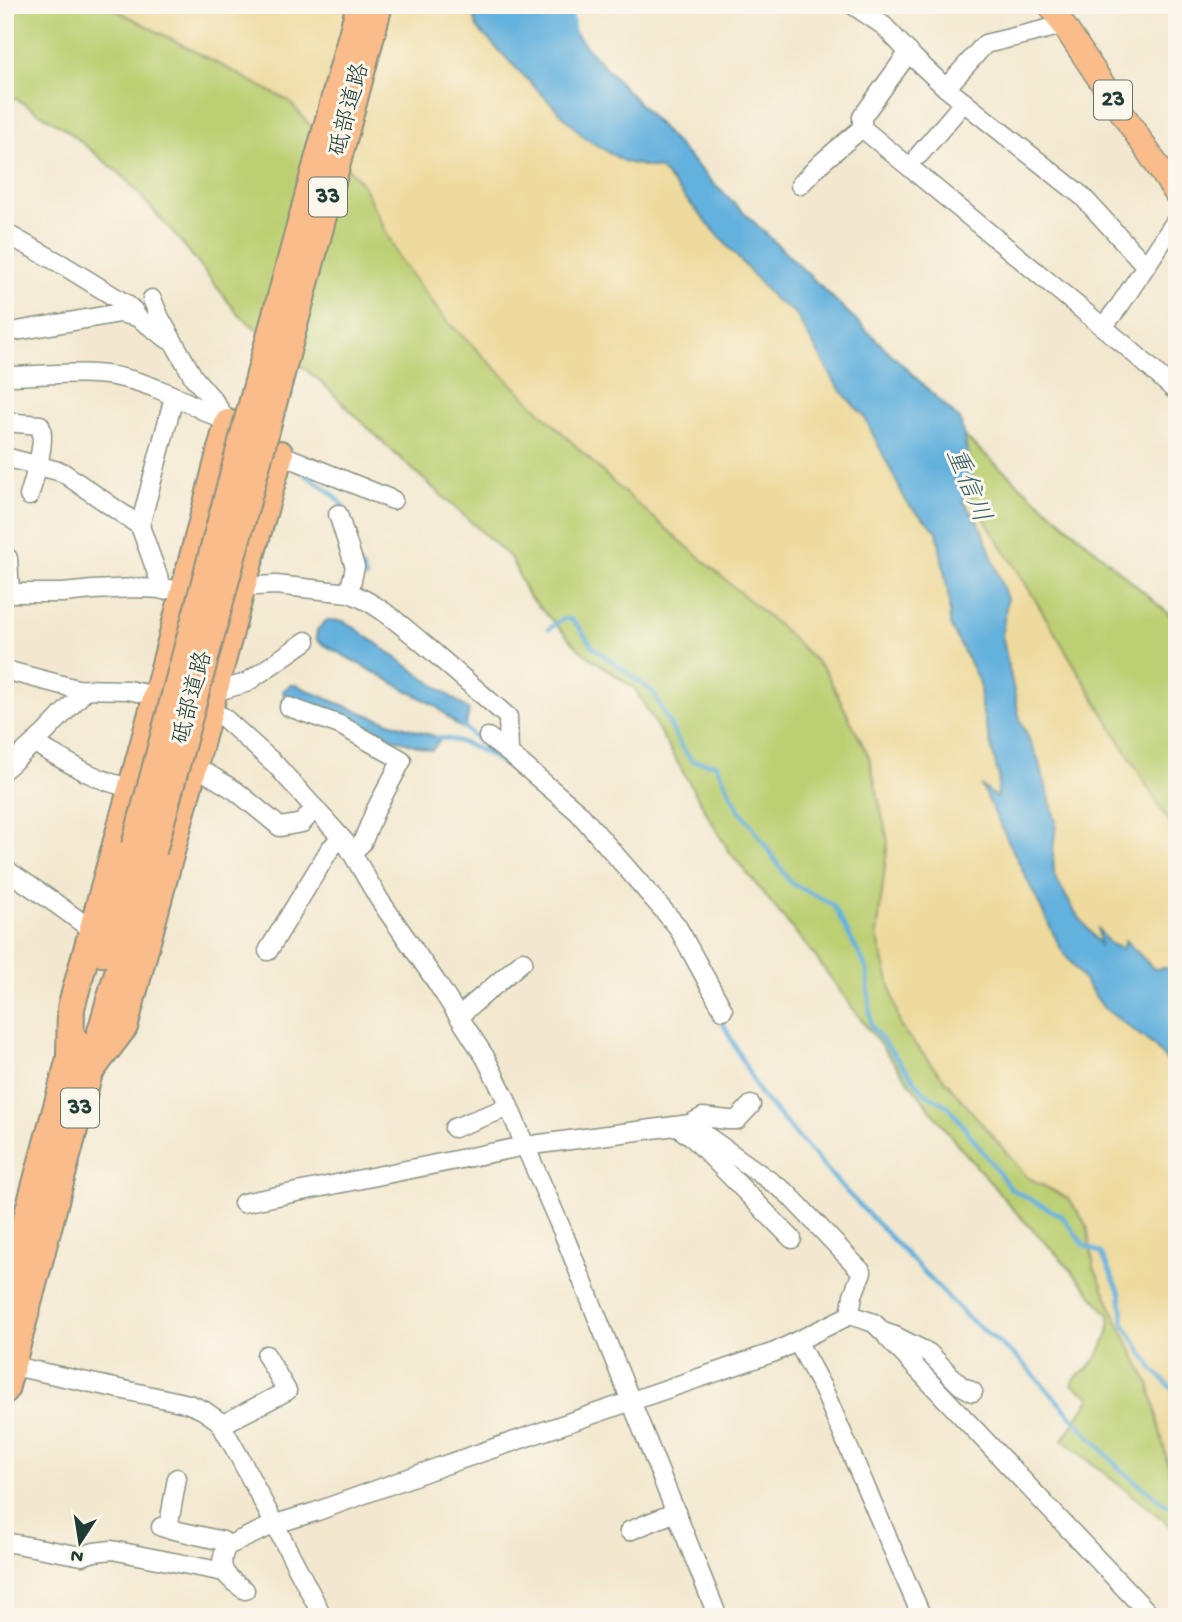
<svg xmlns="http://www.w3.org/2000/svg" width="1182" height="1622" viewBox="0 0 1182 1622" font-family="'Gochi Hand','Klee One',sans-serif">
<rect width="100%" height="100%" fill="#fbf7ec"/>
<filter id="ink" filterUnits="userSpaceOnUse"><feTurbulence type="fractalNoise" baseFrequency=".0143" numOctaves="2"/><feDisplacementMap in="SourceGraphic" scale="14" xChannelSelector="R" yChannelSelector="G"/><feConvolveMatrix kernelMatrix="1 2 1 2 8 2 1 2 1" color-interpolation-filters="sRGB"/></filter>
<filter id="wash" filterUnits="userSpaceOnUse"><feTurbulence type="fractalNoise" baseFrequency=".00686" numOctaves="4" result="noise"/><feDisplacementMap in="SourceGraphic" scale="28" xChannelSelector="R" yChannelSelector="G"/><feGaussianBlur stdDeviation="1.57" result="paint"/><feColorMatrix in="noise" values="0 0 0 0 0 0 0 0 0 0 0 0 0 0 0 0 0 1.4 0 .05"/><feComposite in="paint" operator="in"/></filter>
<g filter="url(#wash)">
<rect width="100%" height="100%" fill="#f3e8cf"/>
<g fill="#bccf72" stroke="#6e8653" stroke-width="2">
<path d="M5,5H107L289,101L363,185L400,260L825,670L869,757L888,841L877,935L1027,1177L1069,1199L1087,1226L1094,1267L1115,1316L1150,1386L1175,1495L1174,1522L1177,1524V1531L1063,1440L1091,1397L1071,1384C1075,1376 1082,1374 1088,1368C1100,1356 1112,1332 1109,1315L1064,1262L1013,1209L954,1140L859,1017L814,955L728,850L635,689L581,651L527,594L511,558L390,449L321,382L238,314L183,244L124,177L64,128L5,92Z"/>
<path d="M892,374L1177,621V836L1022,578Z"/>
</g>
<path fill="#eeda9e" stroke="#868c69" stroke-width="2" d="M107,5H544L892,374L1022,578L1177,836V1524L1174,1522L1175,1495L1150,1386L1115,1316L1094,1267L1087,1226L1069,1199L1027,1177L901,1028L877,935L888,841L869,757L825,670L787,633L618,487L444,318L400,260L363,185L289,101Z"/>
<g fill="#64b1dd" stroke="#427788" stroke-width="2">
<path d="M466,5H553L589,50L712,182L960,420L972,472L963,501L982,529L1007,599L1002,635L1020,720L1039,761L1056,822L1053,851L1054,875L1073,909L1100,945L1098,929L1109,943L1122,949L1125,940L1154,969L1166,968L1177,977V1072L1153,1045L1104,1008L1061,949L981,785L997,798L999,777L981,706L980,683L950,625L949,598L937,531L907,503L863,414L854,406L836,384L795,313L775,300L660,169L625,162L585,138L477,28L474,15Z"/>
<path d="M327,620L343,621L355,628L469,710L465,729L458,726L436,706L319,642L316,638L317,630Z"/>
<path d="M290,685H296C343,707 391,724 441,738L432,750L427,749L357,727L290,700L284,695L283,691Z"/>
</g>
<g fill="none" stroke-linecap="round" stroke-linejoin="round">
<g stroke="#64b1dd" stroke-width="4.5">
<path d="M301,471C316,483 342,496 347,515"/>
<path d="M362,567L366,578"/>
<path d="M549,629L562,619H570L578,626L593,647L653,692L681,746L692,761L716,764L739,810L752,826L790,882L833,905L867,969L871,1026L924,1092L949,1107L1011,1189L1062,1216L1084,1245L1101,1253L1120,1293L1124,1324L1153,1369L1177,1394"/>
<path d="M463,726L494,756"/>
<path d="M437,738C465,737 501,762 524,777"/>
<path d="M718,1014L760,1094L843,1188L966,1316L1020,1360L1121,1470L1162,1502L1177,1511"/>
</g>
<path stroke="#64b1dd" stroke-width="24" d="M561,5L565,50"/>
</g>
</g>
<g filter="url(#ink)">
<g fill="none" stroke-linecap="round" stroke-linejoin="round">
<g stroke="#899282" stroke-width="21">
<g id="minor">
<path d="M853,5L884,26L914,58L946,88L1082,196L1145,265"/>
<path d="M946,88L985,44L1064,25"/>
<path d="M862,128V117L909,52"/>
<path d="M919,155L964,102"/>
<path d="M800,185L821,163L862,128L1126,346L1177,392"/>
<path d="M5,233L63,265L126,304L133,310L137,317"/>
<path d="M152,299L160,318L194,378L214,401L228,423L238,429"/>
<path d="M1103,327L1120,305L1177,219"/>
<path d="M5,333L120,313L137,317L169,340"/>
<path d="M5,376C42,376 88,369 123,378C160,386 193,406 227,422"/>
<path d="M5,422L40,425C47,441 34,479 29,496"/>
<path d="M271,448L280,454L393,500"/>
<path d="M5,457L62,472L140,526L163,590"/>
<path d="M338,514L355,567L349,593"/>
<path d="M140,526L174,397"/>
<path d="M5,558H8L10,593"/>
<path d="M233,587L276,585L349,593C378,603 402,626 425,645C453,669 480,693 508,717L509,753L578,812L677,926L723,1010"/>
<path d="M5,593H63L93,590L136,588L194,590"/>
<path d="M5,670L77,689L128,690L166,698"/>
<path d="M214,692L246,683L306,641"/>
<path d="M199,707L209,710L223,717L275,764L346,843L379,899L437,983L485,1057L505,1097L525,1146L562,1230L718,1617"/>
<path d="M289,707L340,725L402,760L376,809L362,843L352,853"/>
<path d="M488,737L509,753"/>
<path d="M34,743C66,761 95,781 131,788"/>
<path d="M195,766L236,791L280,827L302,823L315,808"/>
<path d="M5,769L44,734L86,690"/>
<path d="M5,869L55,903L85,925L93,927"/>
<path d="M268,951L330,849L341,838"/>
<path d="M459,1016L523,961"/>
<path d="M690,1124L787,1193L862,1272L853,1295L850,1315"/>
<path d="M454,1128L509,1107"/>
<path d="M684,1132L690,1135L792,1239"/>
<path d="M243,1203L525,1146L690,1124L703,1117L728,1120H737L751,1105"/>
<path d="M887,1337L1152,1617"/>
<path d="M797,1341L824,1391L922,1617"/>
<path d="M13,1366L189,1404L203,1410L219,1421L240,1458L323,1617"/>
<path d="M221,1425L287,1391L266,1355"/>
<path d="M161,1527L223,1541L227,1546"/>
<path d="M168,1529L177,1478"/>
<path d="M629,1531L676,1512"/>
<path d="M5,1542L82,1556L94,1552L112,1550L224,1572"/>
<path d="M245,1590C227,1578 215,1569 227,1546L275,1524L315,1512L439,1467L775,1352L850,1315L874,1323L883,1332L895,1336L929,1353L960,1385L973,1392"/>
</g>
</g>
<g stroke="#899282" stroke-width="26">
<path id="major" d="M1050,5L1177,195"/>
</g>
<g stroke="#899282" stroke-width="30">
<g id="highway">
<path d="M260,374L360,5"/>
<path d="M277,389L379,5"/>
<path d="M102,953L117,912L135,846"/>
<path d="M70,1055L71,1008L157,695L228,423"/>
<path d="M89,1073L124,1027L242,587L280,454"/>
<path d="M5,1298L75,1040"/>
<path d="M5,1390L89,1073L153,851"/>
</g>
</g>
<use href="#minor" stroke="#fff" stroke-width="18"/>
<use href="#major" stroke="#f9bc8a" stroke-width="23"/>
<use href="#highway" stroke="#f9bc8a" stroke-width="26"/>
<g stroke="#899282" stroke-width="30" stroke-linecap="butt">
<g id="highway-bridge">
<path d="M135,846L260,374"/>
<path d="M153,851L277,389"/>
</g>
</g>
<use href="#highway-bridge" stroke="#f9bc8a" stroke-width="26"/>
</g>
</g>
<g text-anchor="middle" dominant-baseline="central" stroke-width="6" stroke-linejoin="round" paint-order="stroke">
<g fill="#fbf7ec" stroke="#61756b" stroke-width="2">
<rect x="1094" y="80.5" width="38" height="39" rx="5"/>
<rect x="309" y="177.5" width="38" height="39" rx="5"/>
<rect x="61" y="1088.5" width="38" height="39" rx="5"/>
</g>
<g font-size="23" font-weight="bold" fill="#1f3d34">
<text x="1113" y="100">23</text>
<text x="328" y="197">33</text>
<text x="80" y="1108">33</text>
</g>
<g font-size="24" fill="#1f3d34" stroke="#fbf7ec">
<text transform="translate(351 110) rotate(-75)">砥部道路</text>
<text transform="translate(194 698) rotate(-75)">砥部道路</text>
</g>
<g font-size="26" font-style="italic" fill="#346067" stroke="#fbf7ec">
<text transform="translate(966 486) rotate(68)">重信川</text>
</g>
</g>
<rect width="1182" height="1622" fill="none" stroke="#fbf7ec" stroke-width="28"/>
<g transform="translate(80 1542) rotate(192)" stroke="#fbf7ec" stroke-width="5" paint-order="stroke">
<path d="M0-5L12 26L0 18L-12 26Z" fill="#1f3d34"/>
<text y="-10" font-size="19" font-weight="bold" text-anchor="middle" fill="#1f3d34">N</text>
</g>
</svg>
